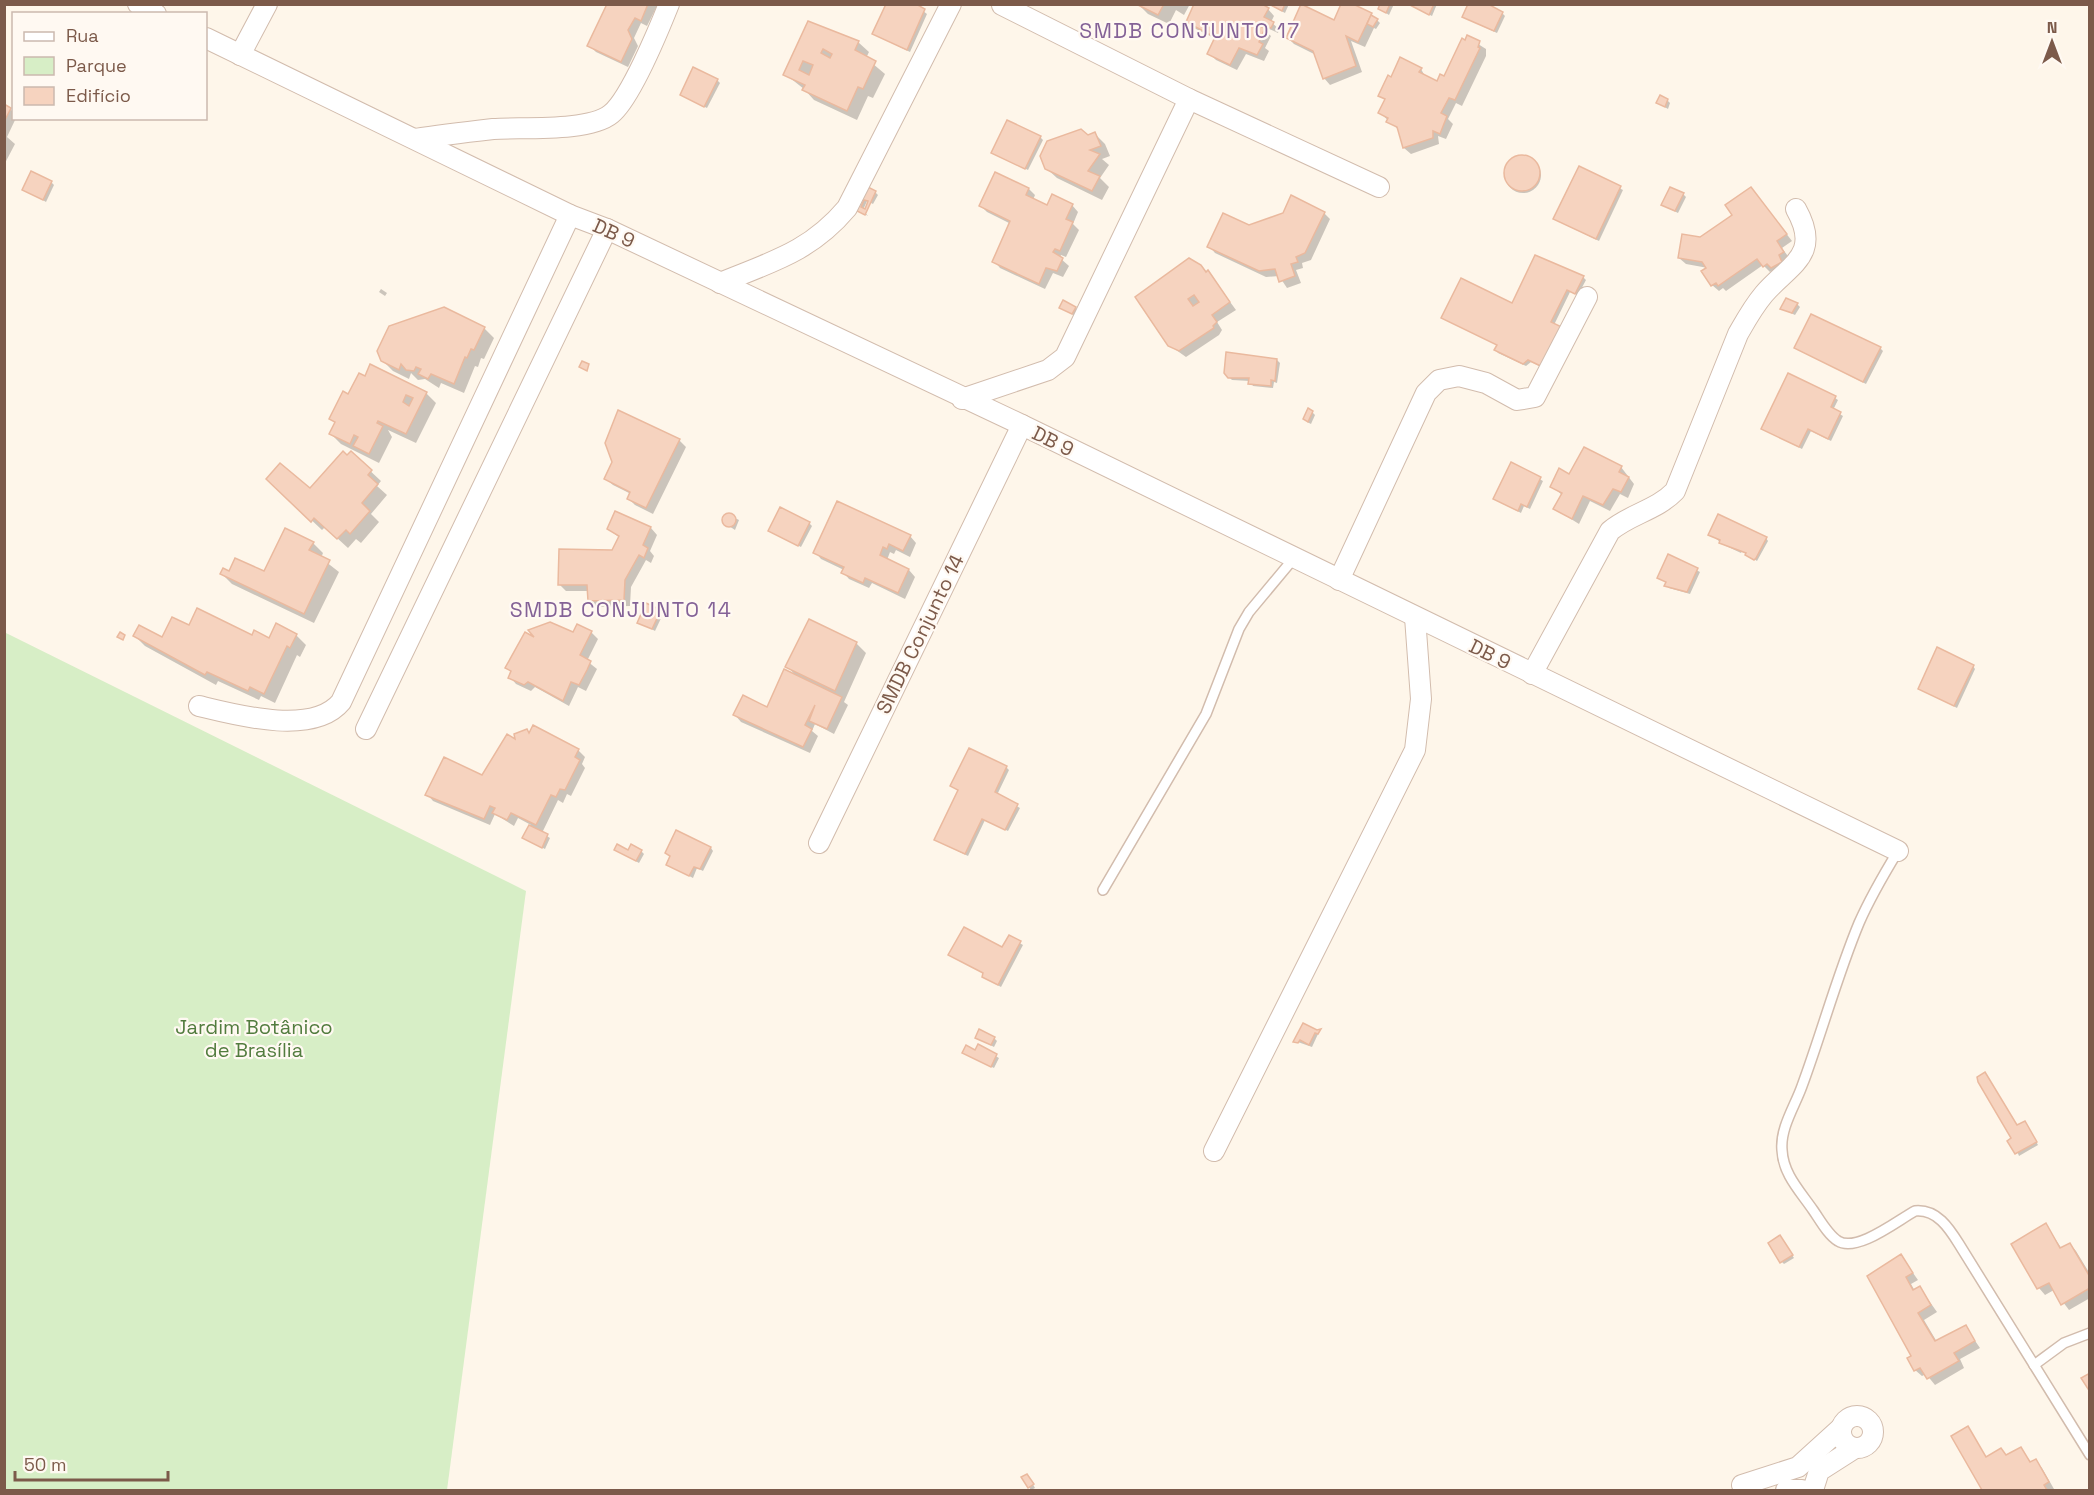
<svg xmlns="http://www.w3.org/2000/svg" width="2094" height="1495" viewBox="0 0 2094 1495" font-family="'Space Grotesk',sans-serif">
<rect width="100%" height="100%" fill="#fef6ea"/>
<path fill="#d7eec6" d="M4,632L526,891L447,1490H5Z"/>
<g fill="#0003">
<path d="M609,4H658L647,26L641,23L634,38L638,46L628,67L596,52L589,45Z"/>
<path d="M888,4H921L919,8L927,14L910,52L874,34Z"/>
<path d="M1138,4H1190L1184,15L1176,10L1169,24L1148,14Z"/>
<path d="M1268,4H1289L1285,13Z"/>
<path d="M1381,4H1394L1389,15L1380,9Z"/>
<path d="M1408,4H1437L1432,16Z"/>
<path d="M1268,9L1274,16L1271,22L1279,29L1278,33L1267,28L1266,32L1271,36L1265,48L1269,51L1264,61L1246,54L1237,70L1216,60L1209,53L1216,39L1194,28L1187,22Z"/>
<path d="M1502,13L1505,16L1497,33L1467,19Z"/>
<path d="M1371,14L1380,23L1376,29L1374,28L1365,47L1351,41L1362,72L1330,85L1324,78L1316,55L1294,44L1287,37L1335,22Z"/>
<path d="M809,23L858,42L869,52L866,58L885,74L873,98L868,96L857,120L814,100L804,89L785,74Z"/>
<path d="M1467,37L1486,49V56L1462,106L1456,103L1448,119L1453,124L1446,139L1438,136L1439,144L1411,154L1404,148L1400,131L1380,113L1386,101L1380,95L1391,79L1421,69L1426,78L1438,83L1445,77Z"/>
<path d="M717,80L720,83L707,108L681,95Z"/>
<path d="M1667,100L1670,103L1668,109L1658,103Z"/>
<path d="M4,106L14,112L16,118L7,137L15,144L4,165Z"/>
<path d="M1095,134L1105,144L1110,156L1102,159L1109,165L1100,178L1109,187L1102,200L1057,178L1046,168Z"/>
<path d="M1040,137L1043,140L1028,170L993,152Z"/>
<circle cx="1523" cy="175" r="18"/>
<path d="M1579,168L1623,190L1599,241L1558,221Z"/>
<path d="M996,174L1029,189L1035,195L1033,200L1048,207L1072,205L1078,212L1073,224L1079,230L1066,257L1061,255L1060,258L1069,266L1063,277L1053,273L1045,289L1000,268L994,261L1011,224L987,212L981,206Z"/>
<path d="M51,182L54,185L46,202L24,189Z"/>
<path d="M875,192L878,195L873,204L867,201L863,210L868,216L851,206Z"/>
<path d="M1683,194L1686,197L1678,213L1666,207Z"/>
<path d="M1757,196L1792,241L1782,248L1790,259L1780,274L1775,269L1770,272L1763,265L1726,291L1723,288L1719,291L1712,285L1708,268L1686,264L1679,258Z"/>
<path d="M1324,213L1330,219L1311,260L1302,263L1303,268L1296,270L1301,283L1287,288L1279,276L1266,277L1215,253L1209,246L1248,226Z"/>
<path d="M1208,272L1236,310L1217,322L1222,330L1219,335L1186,357L1169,345L1137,297Z"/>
<path d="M1583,277L1586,280L1578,295L1570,292L1554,325L1556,374L1531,362L1526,366L1498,353L1496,350L1498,345L1443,318L1513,305Z"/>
<path d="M381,289L387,293L385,296L379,292Z"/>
<path d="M1797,304L1800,307L1795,315L1782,309Z"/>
<path d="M1061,308H1075L1078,311L1075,316Z"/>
<path d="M484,328L494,338L484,359L481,358L478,367L475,366L464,393L441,383L439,388L425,379L418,380L411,373L409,379L393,371L382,360Z"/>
<path d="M1796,348H1880L1883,351L1866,384Z"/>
<path d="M1277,360L1280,363L1277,383L1274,382L1273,388L1253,386L1250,381L1232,380L1229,377Z"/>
<path d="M426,393L436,403L416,443L388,430L392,437L379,463L341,444L331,434L336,424L331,419L349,396Z"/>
<path d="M1835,398L1838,400L1833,410L1843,416L1831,441L1811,431L1802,449L1763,429Z"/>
<path d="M619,412L679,440L686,447L653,514L635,505L629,499L631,494L613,485L606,479L613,462Z"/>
<path d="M1312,412L1315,415L1311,424L1307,422Z"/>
<path d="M351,453L381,481L377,486L387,495L371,514L379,522L361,543L356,539L348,548L325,527L322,530L268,479L310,490Z"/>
<path d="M1512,464L1543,481L1530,509L1524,506L1521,513L1498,501Z"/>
<path d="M1621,467L1634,484L1628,498L1620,494L1610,511L1590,501L1579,524L1555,509L1562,495L1552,486L1569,476Z"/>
<path d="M616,513L651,528L657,535L650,551L654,556L651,563L646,560L631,587L630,606L596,607L590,600L589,591H566L560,585L613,552L620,538L608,529Z"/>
<path d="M727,514L739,520L735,530L723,522Z"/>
<path d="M809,523L812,526L801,547L770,531Z"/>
<path d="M1710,534L1766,538L1768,541L1757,561L1742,551L1741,553L1724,545Z"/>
<path d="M910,536L916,543L910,557L896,550L894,554L890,552L887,560L909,570L915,577L905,599L872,583L869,588L849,579L843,572L844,570L821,559L815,552Z"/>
<path d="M313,543L323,553L321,558L339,572L314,623L232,584L222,574L264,573Z"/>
<path d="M1669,556L1700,572L1690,594L1669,588L1667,583L1659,578Z"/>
<path d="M647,605L663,614L655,631L639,622Z"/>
<path d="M189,627L270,640L296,635L306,645L300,657L297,655L275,703L261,696L259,700L218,681L216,685L145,646L135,636L163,639Z"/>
<path d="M591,632L598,639L587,661L597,669L586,691L578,687L569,706L535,687L531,691L516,684L510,677L512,673L507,668L539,641Z"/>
<path d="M856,643L866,653L844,702L848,705L834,734L815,724L812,731L818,736L810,753L741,722L735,715L767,709L797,677L787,666Z"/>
<path d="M1973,666L1975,669L1957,708L1920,688Z"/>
<path d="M527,730L531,734L578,750L585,757L582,764L585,768L571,796L567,794L563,803L558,800L542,833L550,838L545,849L524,838L531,825L518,818L514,826L495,814L490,825L433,801L427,794L482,777Z"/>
<path d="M1006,767L1009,770L997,795L1020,808L1008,831L985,820L968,856L939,842L960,791L952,786Z"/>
<path d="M711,848L713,851L703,871L697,868L693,878L668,865L672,857L666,853Z"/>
<path d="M641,851L644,854L639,863L619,852Z"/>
<path d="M1009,937L1023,945L1001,987L986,979L985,974L953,957L1003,949Z"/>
<path d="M1316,1032L1318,1034L1312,1047L1295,1041Z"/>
<path d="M977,1038H994L997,1041L994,1047Z"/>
<path d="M978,1046L999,1058L994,1068L967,1055L976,1052Z"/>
<path d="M1985,1074L2018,1127L2027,1126L2038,1145L2019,1156Z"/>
<path d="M2046,1225L2062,1249L2070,1244L2076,1251L2090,1274V1298L2069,1310L2054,1290L2045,1295L2039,1288L2013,1244Z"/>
<path d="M1780,1237L1794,1258L1784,1264L1782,1262Z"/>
<path d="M1901,1256L1918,1280L1911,1284L1915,1291L1920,1288L1937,1312L1924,1320L1937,1342L1965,1326L1980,1348L1960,1359L1964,1368L1935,1385L1926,1374L1922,1376L1915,1370Z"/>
<path d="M1967,1428L1987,1458L2001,1450L2007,1456L2020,1449L2032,1463L2036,1461L2042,1468L2054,1489L1984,1490L1953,1437Z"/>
<path d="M1030,1479L1035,1488L1031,1490L1029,1487Z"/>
</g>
<g fill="#f6d3bf" stroke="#eab99e" stroke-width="1.5" fill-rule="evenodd">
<path d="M607,4H648L641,21L635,18L628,30L632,39L621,62L587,46Z"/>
<path d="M886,4H916L925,9L907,50L872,34Z"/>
<path d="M1136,4H1164L1158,15Z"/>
<path d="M1194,4H1262L1269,8L1264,17L1274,22L1271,28L1261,23L1259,26L1265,28L1259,42L1263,44L1257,55L1239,48L1230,65L1207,54L1215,37L1186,22Z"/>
<path d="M1269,4H1285L1282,11Z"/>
<path d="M1301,4L1334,20L1341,4H1353L1372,13L1358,42L1346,36L1356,66L1323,79L1313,51L1286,38Z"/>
<path d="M1380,4H1390L1386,13L1378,9Z"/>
<path d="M1408,4H1434L1429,15Z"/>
<path d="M1468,4H1488L1503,12L1494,31L1462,17Z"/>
<path d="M1371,15L1378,19L1373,27L1367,24Z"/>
<path d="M808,21L859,41L855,50L876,61L863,89L858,87L847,111L802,90L805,85L783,75ZM823,49L832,54L830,58L821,53ZM803,61L813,65L809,75L799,70Z"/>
<path d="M1467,35L1480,41L1478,47L1480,48L1455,100L1449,98L1441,113L1447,116L1440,134L1433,131V138L1403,148L1397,127L1386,122L1388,118L1378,113L1385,99L1378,96L1388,75L1391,77L1400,57L1422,68L1419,72L1437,81L1440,74L1444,76L1462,38L1465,40Z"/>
<path d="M693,67L718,79L704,107L680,95Z"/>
<path d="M1660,95L1668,99L1665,107L1656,103Z"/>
<path d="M4,104L11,108L4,122Z"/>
<path d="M1007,120L1041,136L1025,169L991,153Z"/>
<path d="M1081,129L1088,135L1095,132L1101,146L1090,150L1100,154L1088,171L1100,176L1092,191L1045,169L1040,156L1047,141Z"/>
<circle cx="1522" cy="173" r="18"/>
<path d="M1579,166L1621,186L1596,239L1553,219Z"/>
<path d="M31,171L52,181L43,200L22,190Z"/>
<path d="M995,172L1029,188L1026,195L1047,205L1052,194L1073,204L1066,219L1073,222L1060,251L1055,249L1053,252L1063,258L1057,271L1046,268L1039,284L992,262L1010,221L979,206Z"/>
<path d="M860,183L876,191L865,215L849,207ZM864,200L868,201L865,209L861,207Z"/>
<path d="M1670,187L1684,193L1675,211L1661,205Z"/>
<path d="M1751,187L1787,234L1777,241L1784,252L1779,255L1782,262L1771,268L1767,264L1763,267L1757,259L1718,286L1716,283L1711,286L1701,271L1706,268L1702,262L1678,258L1682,234L1700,237L1732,215L1725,205Z"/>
<path d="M1291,195L1325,212L1305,253L1296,257L1298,262L1291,264L1295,276L1279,282L1275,269L1259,271L1207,247L1223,213L1249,225L1283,213Z"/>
<path d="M1535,255L1584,276L1575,294L1567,290L1551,322L1572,332L1553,372L1528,360L1523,364L1494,350L1497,345L1441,318L1461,278L1512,303Z"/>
<path d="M1189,258L1201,265L1206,272L1208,270L1230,302L1212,315L1217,322L1213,326L1214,328L1179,351L1168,346L1135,297ZM1194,295L1199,302L1193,306L1188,299Z"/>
<path d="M1786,298L1798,303L1792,313L1780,309Z"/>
<path d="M1063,300L1076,307L1072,314L1059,308Z"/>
<path d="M444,307L485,327L474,350L471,349L467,358L465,357L454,384L431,374L428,379L418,374L421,369L416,367L414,371L406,370L401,364L399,370L381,361L377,351L389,326Z"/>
<path d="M1811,314L1881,347L1863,382L1794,348Z"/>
<path d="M1226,352L1277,359L1275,381L1271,380V386L1248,384L1249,378H1228L1224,373Z"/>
<path d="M582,361L589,364L587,371L579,367Z"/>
<path d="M370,364L427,392L406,434L378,421L377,423L383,426L369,454L353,446L358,437L354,435L350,444L329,434L335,422L329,419L343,391L348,394L359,373L365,376ZM406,395L413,398L409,406L403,402Z"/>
<path d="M1788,373L1836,396L1831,407L1841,412L1828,439L1808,429L1799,447L1761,429Z"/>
<path d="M1308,408L1313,411L1308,422L1303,419Z"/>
<path d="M618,410L680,439L646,508L627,499L630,492L604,479L612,462L605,443Z"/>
<path d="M1584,447L1622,466L1619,472L1629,477L1621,492L1613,489L1603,505L1583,496L1572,519L1553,509L1562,493L1550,487L1559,468L1569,474Z"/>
<path d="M343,451L347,455L351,451L372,470L368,475L378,484L362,503L370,511L350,534L346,530L337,539L314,518L311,522L266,479L280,463L310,488Z"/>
<path d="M1511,462L1541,477L1527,507L1521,504L1518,511L1493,499Z"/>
<path d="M837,501L911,535L903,551L889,544L887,549L883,547L880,555L909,569L898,593L865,578L863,583L841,573L844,567L813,553Z"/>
<path d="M780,507L810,522L798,546L768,531Z"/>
<path d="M615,511L651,527L643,545L648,548L644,558L639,555L625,580L624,600L588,601L587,585H558L559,549L612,550L619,536L607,529Z"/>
<circle cx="729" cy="520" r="7"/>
<path d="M1718,514L1767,537L1756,558L1754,560L1745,555L1746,553L1719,543L1720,540L1708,535Z"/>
<path d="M285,528L314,542L309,550L330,560L304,614L220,574L223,568L229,571L235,558L264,571Z"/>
<path d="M1668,554L1698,568L1687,592L1664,586L1666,582L1657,578Z"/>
<path d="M646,603L661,610L652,629L637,623Z"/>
<path d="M197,608L252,635L254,630L269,638L276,623L297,634L290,648L287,646L264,694L250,687L248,691L207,672L205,675L133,636L139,625L162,637L172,617L189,625Z"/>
<path d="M809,619L857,642L835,691L785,667Z"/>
<path d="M550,622L573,632L577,624L592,631L580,655L591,661L587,670L579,685L571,682L563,701L528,682L524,685L508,678L511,671L505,668L525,632L534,637L528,630Z"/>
<path d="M120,632L125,635L123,640L117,637Z"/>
<path d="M1937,647L1974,665L1954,706L1918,689Z"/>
<path d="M784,669L842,697L827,729L809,721L815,705L805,725L812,729L803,747L733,715L743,695L767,707Z"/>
<path d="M533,725L579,749L575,757L580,760L565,790L560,789L556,797L551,795L536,825L511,813L507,820L492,813L495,808L490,806L484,819L425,795L444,757L482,775L507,734L515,739L514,734L527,729L529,733Z"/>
<path d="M969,748L1007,766L995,792L1018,804L1005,830L982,819L965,854L934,840L958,790L950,786Z"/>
<path d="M529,825L548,834L542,848L522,838Z"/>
<path d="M676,830L711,847L700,869L694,867L689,876L666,865L670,856L665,853Z"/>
<path d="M617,844L628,850L631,844L642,850L636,861L614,850Z"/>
<path d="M964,927L1002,947L1009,935L1021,941L998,985L982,977L983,973L948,955Z"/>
<path d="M1303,1023L1317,1030L1321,1029L1318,1034L1315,1033L1309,1045L1300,1040L1298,1043L1293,1042Z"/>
<path d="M979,1029L995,1037L991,1045L975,1038Z"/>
<path d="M978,1044L997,1054L991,1067L962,1053L966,1045L975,1050Z"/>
<path d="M1985,1072L2017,1125L2025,1121L2037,1142L2015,1154L2007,1141L2011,1138L1978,1082L1977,1077Z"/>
<path d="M2046,1223L2060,1248L2070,1243L2090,1277V1288L2061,1305L2049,1283L2037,1289L2011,1244Z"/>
<path d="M1780,1235L1793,1255L1780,1263L1768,1243Z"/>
<path d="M1901,1254L1913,1273L1906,1277L1913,1290L1920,1286L1931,1305L1918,1313L1935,1341L1966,1325L1975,1341L1954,1353L1959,1361L1927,1379L1920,1368L1914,1371L1907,1358L1911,1356L1867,1276Z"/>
<path d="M2090,1373V1392L2081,1378Z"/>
<path d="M1968,1426L1986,1457L2001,1448L2006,1455L2021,1447L2030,1462L2036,1459L2049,1482L2044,1485L2047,1490H1982L1951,1436Z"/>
<path d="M1027,1474L1034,1484L1028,1488L1021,1477Z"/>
</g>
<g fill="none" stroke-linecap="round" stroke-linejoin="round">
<g stroke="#d2bcad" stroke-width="12">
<g id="lane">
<path d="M1898,851C1884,874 1870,898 1859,923C1837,976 1822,1032 1802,1086C1795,1106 1780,1128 1782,1150C1783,1174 1800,1191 1813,1210C1820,1220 1828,1235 1838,1241C1857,1253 1898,1220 1915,1211C1937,1209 1949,1228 1959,1244L2090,1455"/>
<path d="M1103,890L1206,714L1239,629L1249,612L1294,558"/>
<path d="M2034,1365L2064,1343L2090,1333"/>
</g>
</g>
<g stroke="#d2bcad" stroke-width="22">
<g id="street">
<path d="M138,4L156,14"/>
<path d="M206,38L570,215L607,229L1022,425L1898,851"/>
<path d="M240,55L267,4"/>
<path d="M1189,99L1379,187"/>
<path d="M415,139C441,135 467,132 493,129C522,127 589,132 611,114C630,99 659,29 669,4"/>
<path d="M720,283C771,262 810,252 847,208L951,4"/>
<path d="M962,399L1048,370L1065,357L1189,99L1002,5"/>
<path d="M1339,580L1426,393L1439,380L1459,376L1486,383L1517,400L1535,397L1587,297"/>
<path d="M1532,674L1610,531C1630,514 1657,510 1675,491L1738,334C1746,320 1753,307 1764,294C1790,264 1822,255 1796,209"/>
<path d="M199,706C236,715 313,736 341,702L570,215"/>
<path d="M366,729L607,229"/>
<path d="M819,843L1022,425"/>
<path d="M1214,1151L1415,750L1421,699L1415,617"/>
<circle cx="1857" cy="1432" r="16"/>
<path d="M1742,1485L1798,1467L1841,1428"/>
<path d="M1786,1490H1802"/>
<path d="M1813,1490L1819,1471L1855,1448"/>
</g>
</g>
<use href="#lane" stroke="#fff" stroke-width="9"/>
<use href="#street" stroke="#fff" stroke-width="20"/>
</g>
<g text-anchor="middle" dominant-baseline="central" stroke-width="4.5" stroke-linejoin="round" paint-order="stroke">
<g font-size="20" fill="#7c5a4a" stroke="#fff9f2">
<text transform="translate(614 233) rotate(24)">DB 9</text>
<text transform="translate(1053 441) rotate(26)">DB 9</text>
<text transform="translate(920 634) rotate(-64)">SMDB Conjunto 14</text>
<text transform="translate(1490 654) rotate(26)">DB 9</text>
</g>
<g font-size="20" fill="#527c3e" stroke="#fff9f2">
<text x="254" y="1027">Jardim Botânico<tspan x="254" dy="23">de Brasília</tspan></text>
</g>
<g font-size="21" letter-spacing="1.5" fill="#846297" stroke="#fff9f2">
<text x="1190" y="30">SMDB CONJUNTO 17</text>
<text x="621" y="609">SMDB CONJUNTO 14</text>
</g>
</g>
<rect width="2094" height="1495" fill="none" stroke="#7c5a4a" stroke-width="12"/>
<rect x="12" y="12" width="195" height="108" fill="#fff9f2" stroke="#cbb9af" stroke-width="1.5"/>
<rect x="24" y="32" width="30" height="9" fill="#ffffff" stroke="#cbb9af" stroke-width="1.5"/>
<text x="66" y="42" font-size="18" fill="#7c5a4a">Rua</text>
<rect x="24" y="57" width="30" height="18" fill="#d7eec6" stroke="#cbb9af" stroke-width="1.5"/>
<text x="66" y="72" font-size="18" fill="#7c5a4a">Parque</text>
<rect x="24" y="87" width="30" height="18" fill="#f6d3bf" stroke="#cbb9af" stroke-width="1.5"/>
<text x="66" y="102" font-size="18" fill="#7c5a4a">Edifício</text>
<g transform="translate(2052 42)" stroke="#fff9f2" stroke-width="4.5" paint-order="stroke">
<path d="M0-4.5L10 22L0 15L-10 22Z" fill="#7c5a4a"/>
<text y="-9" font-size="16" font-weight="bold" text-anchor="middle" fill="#7c5a4a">N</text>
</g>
<path d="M15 1471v9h153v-9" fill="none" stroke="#7c5a4a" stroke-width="3"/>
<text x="24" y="1471" font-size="18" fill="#7c5a4a" stroke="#fff9f2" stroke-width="4.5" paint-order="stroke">50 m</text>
</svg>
